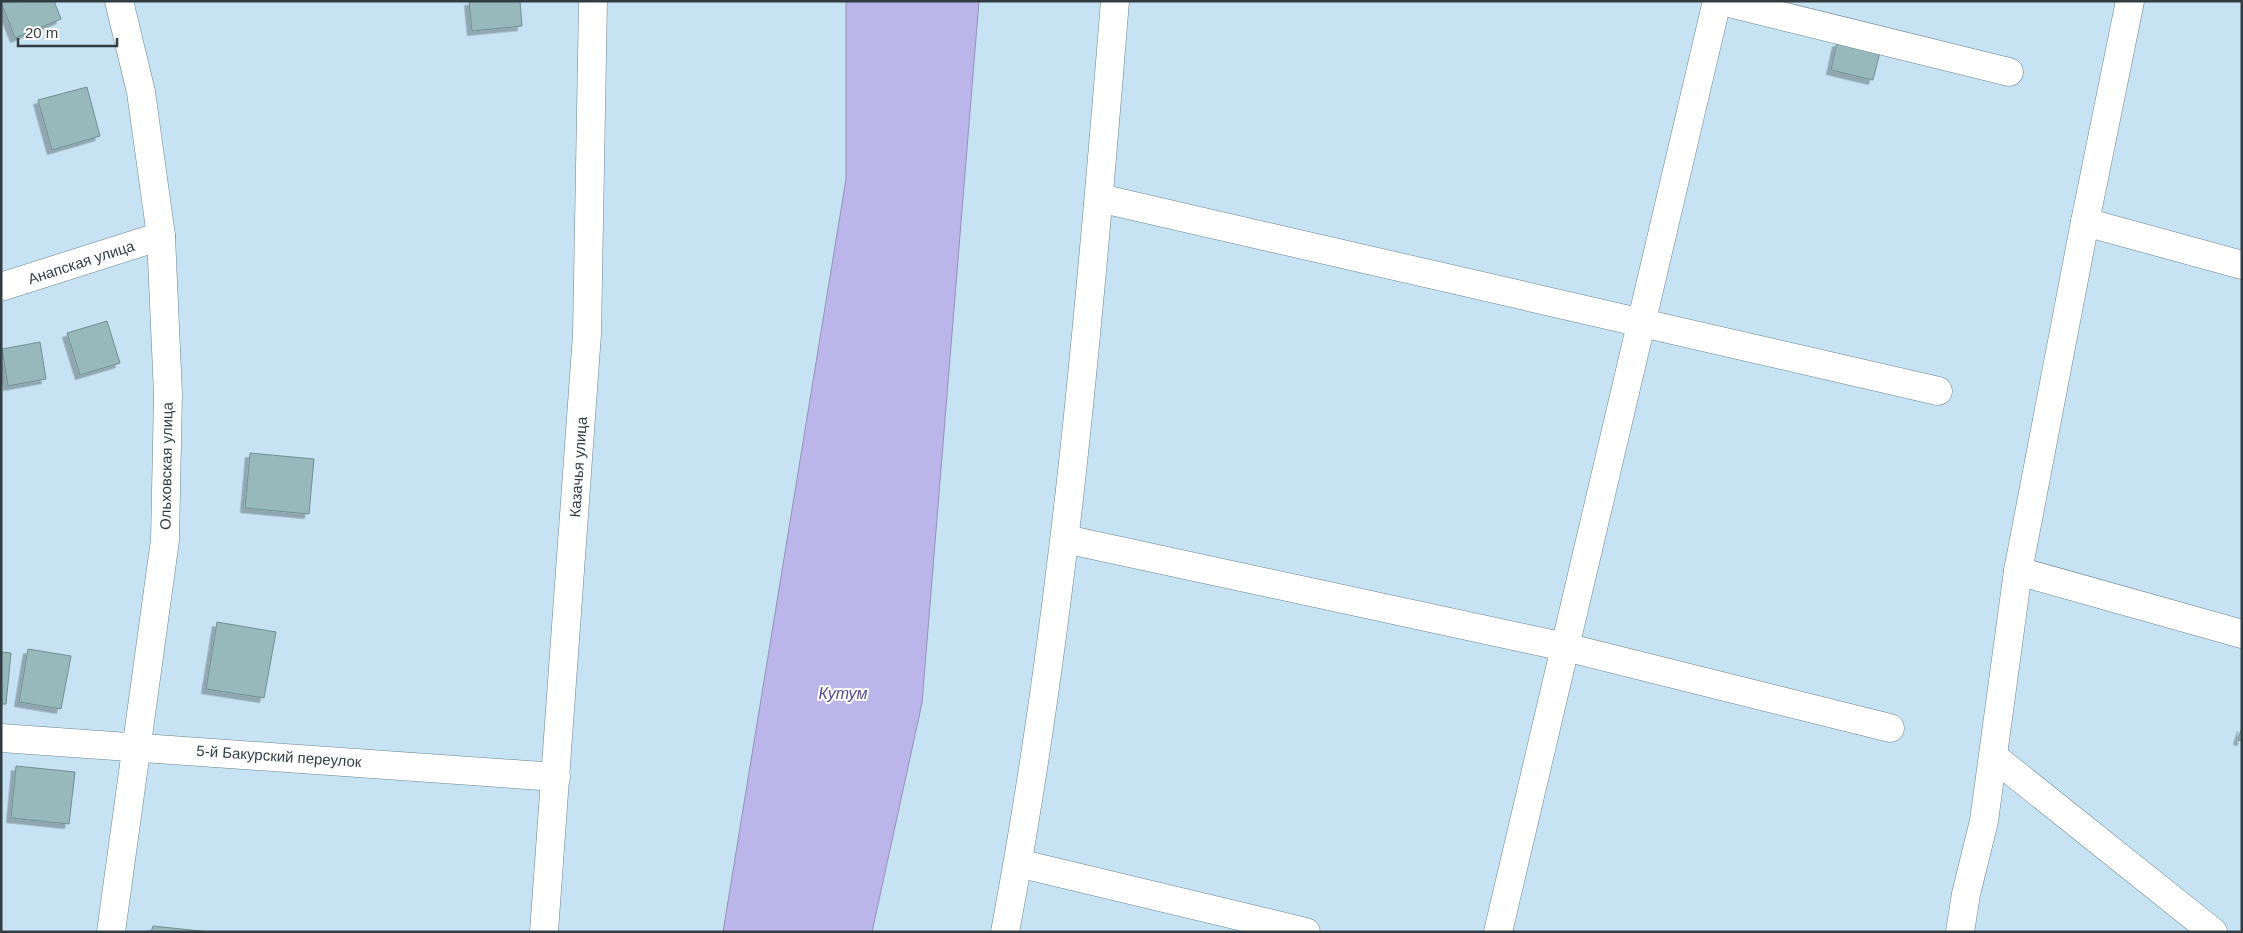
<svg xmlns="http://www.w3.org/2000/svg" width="2243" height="933" viewBox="0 0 2243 933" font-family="Helvetica,sans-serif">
<defs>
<filter id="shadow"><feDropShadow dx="-4.5" dy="4.5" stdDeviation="0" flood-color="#0004"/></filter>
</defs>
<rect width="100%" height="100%" fill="#c7e3f3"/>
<path fill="#bcb5ea" stroke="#9391b8" d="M846,1H979L922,703L872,932H723L846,179Z"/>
<g fill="#98b9bc" stroke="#6f8f92" filter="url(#shadow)">
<path d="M54,1L61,19L15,38L1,2Z"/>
<path d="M469,1H520L522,26L472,31Z"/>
<path d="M1837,42L1880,52L1873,80L1831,70Z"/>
<path d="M87,87L100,136L52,150L38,100Z"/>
<path d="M107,321L120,363L80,375L67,333Z"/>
<path d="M40,342L46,379L8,386L2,349Z"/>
<path d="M250,453L314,459L309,514L245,508Z"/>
<path d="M217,622L276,632L264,698L206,689Z"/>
<path d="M28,649L71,656L61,709L19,702Z"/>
<path d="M1,652L11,653L6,704H1Z"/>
<path d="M2242,727V741L2238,740Z"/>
<path d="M16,766L75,772L69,824L11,818Z"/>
<path d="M153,926L210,932H151Z"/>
</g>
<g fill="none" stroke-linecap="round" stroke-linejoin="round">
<g stroke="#698391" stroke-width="29">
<g id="minor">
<path d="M1721,1L2009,72"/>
<path d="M1099,198L1938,391"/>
<path d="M2085,222L2242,265"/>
<path d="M1,287L161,236"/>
<path d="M1065,539L1565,647L1890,728"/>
<path d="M2018,571L2242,634"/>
<path d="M1,738L556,777"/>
<path d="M1994,757L2213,932"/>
<path d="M1018,863L1306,932"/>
<path d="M111,932L165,540L168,394L161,236L141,92L119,1"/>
<path d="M544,932L587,334L593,1"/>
<path d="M1005,932C1063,625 1090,312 1115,1"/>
<path d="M1498,932L1717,1"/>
<path d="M1960,932L1966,894L1984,821L2018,571L2085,222L2130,1"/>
</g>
</g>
<use href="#minor" stroke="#fff" stroke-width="28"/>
</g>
<g text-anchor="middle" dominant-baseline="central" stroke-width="4" stroke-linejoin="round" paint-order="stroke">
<g font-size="15" fill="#323d43" stroke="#fff">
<text transform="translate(81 262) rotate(-18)">Анапская улица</text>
<text transform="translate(166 466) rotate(-89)">Ольховская улица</text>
<text transform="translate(578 467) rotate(-86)">Казачья улица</text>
<text transform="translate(279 756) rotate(4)">5-й Бакурский переулок</text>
</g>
<g font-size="16" font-style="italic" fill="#584b8d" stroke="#fff">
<text x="843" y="693">Кутум</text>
</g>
</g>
<rect width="2243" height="933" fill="none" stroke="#323d43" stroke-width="5"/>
<path d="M18 38v8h99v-8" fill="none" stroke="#323d43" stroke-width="2.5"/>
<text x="25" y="38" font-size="15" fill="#323d43" stroke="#ffffff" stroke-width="4" paint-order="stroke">20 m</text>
</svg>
